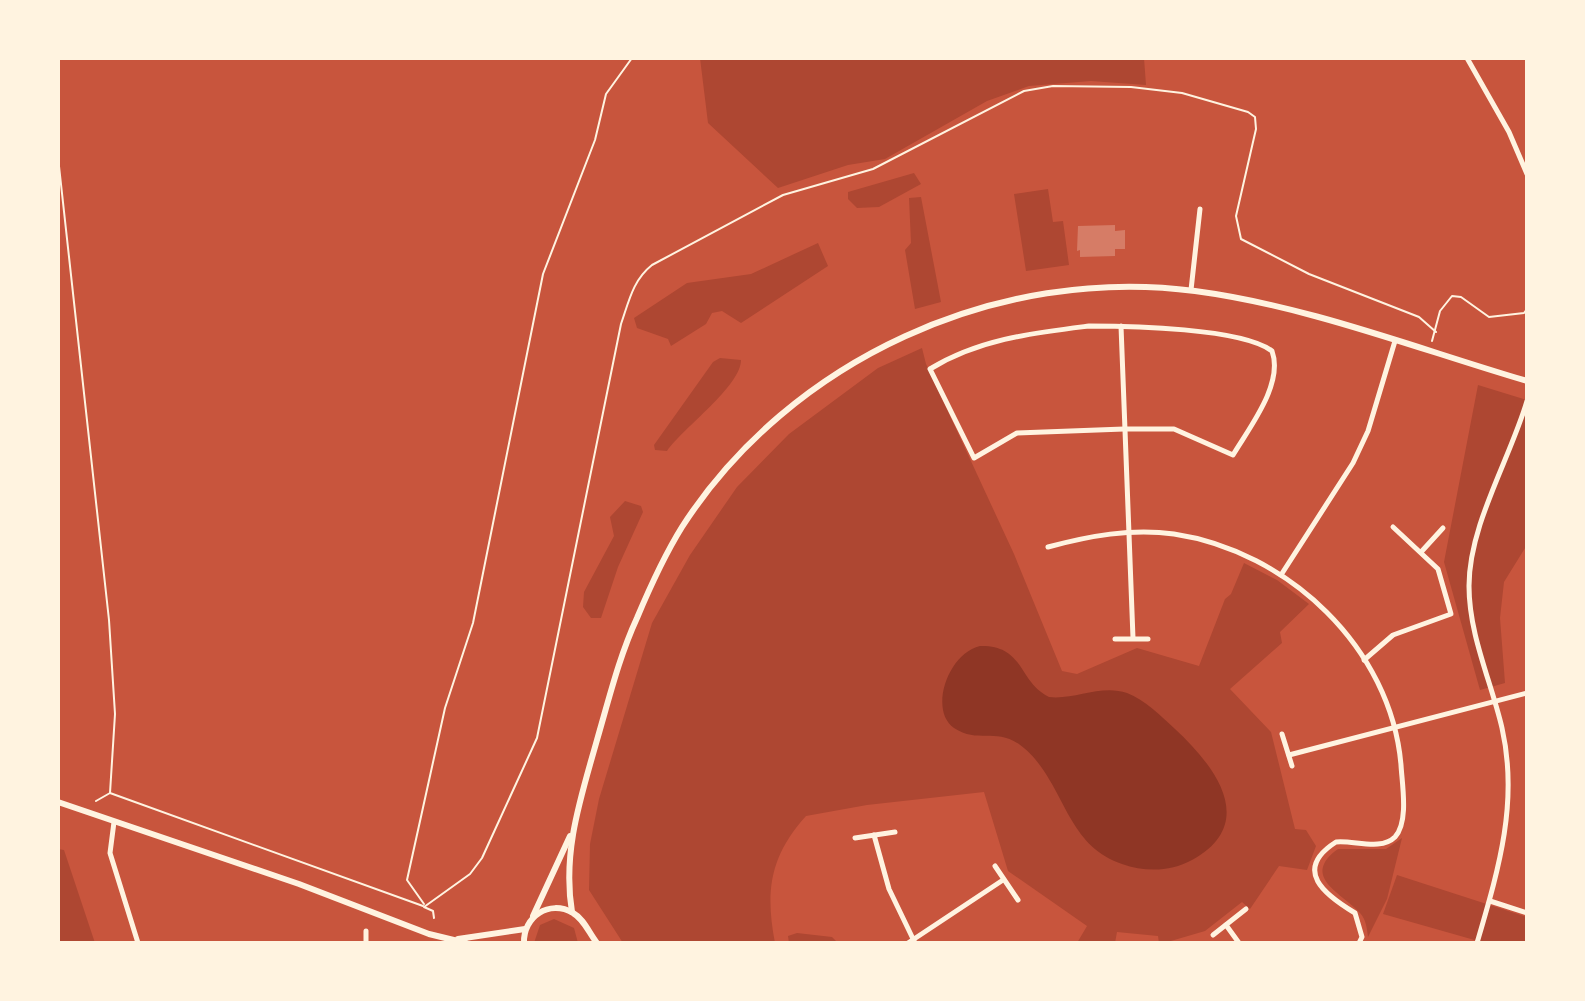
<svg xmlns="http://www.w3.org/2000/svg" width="1585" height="1001" viewBox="0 0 1585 1001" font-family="'Alegreya Sans',sans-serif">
<rect width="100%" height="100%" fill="#c8553d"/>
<g fill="#ae4732">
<path d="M700,58H1144L1146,85L1091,81L1029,86L987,101L885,159L848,165L778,188L708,123Z"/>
<path d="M914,173L921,184L879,207L857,208L848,199V192Z"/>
<path d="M1048,189L1053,222L1063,221L1069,265L1026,271L1014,194Z"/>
<path d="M921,197L941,302L915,309L905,250L911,243L909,198Z"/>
<path d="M818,243L828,266L741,323L722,311L712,313L706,324L671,346L668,339L637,328L634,318L687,283L751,274Z"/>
<path d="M922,348L926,364L1014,554L1062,671L1077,674L1137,648L1199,666L1225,599L1231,594L1244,563L1277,580L1309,604L1280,632L1282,643L1230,689L1271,732L1295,829L1306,830L1316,846L1307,870L1279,866L1250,909L1242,902L1205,931L1164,943H1159L1158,936L1117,932L1115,943H1077L1087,926L1008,871L984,792L867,805L806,816C770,856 765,891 775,943H623L589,890L590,844L599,799L652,623L690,555L737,487L789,434L878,368Z"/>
<path d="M720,358L741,360C741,386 683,428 667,451L655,450L654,445L713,362Z"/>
<path d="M1478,385L1527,400V545L1504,582L1500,618L1505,683L1480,690L1444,562Z"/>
<path d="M625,501L641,506L643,512L618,567L601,618H591L583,607L584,592L614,536L610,517Z"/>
<path d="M1402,838L1387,899L1368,937C1367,929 1366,919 1360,913C1344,894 1299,877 1338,849H1386Z"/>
<path d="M58,849L64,850L95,943H58Z"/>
<path d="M1397,875L1527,917V943H1485L1383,914Z"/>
<path d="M554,919L574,928L578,943H534L540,925Z"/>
<path d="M797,933L832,937L838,943H789L788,936Z"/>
</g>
<path fill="#8f3625" d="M980,646C1025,645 1018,682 1049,697C1075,700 1101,684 1127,693C1145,700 1161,716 1175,729C1215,766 1259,823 1192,860C1170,872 1145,872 1122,864C1071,847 1066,796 1035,759C1002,720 983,747 954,728C929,711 947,654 980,646Z"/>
<path fill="#d67c66" d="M1115,225V231L1125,230V249H1115V256L1080,257V250L1077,251L1078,226Z"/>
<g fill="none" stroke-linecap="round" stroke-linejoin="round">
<g stroke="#fff3e0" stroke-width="2">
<path d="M58,157L109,620L115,714L110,793L96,801"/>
<path d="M1432,341L1440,311L1452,296L1461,297L1489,317L1524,313L1527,309"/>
<path d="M110,793L423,906"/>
<path d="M424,904L407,880L445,708L473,623L543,274L595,140L606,94L632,58"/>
<path d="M434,918L433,911L424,907L470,874L482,858L537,738L621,324C629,301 633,280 652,265L783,195L873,169L1024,91L1053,86L1131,87L1182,93L1248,112L1255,117L1256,129L1236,216L1241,239L1309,274L1419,317L1436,332"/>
</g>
<g stroke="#fff3e0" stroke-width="5">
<path d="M1467,58L1509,132L1527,174"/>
<path d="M1191,290L1200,209"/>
<path d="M1089,326C1129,326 1242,328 1272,351C1284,384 1249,428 1233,455L1174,429H1124L1017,433L974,458L930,369C979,339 1033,333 1089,326Z"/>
<path d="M1121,326L1133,638"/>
<path d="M1048,547C1089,536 1131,528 1174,534C1288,551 1391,648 1401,765C1402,784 1409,822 1395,837C1381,851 1354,840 1336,842C1292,870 1325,895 1355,913L1362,937L1359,943"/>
<path d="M1422,551L1443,528"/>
<path d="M1281,575L1353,463L1368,431L1395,341"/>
<path d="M1115,639H1148"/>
<path d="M1364,660L1393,635L1451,614L1438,569L1393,527"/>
<path d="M1282,734L1292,766"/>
<path d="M1289,755L1527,693"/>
<path d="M114,822L110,853L138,943"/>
<path d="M874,835L889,889L915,943"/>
<path d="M855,838L895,832"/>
<path d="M995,866L1018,900"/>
<path d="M1490,901L1527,913"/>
<path d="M1226,925L1239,943"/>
<path d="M1213,935L1246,909"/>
<path d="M366,943V931"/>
<path d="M908,943L1003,880"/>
<path d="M1477,943C1498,871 1519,803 1502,728C1491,681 1469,635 1469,586C1469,525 1510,459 1527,401"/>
</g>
<g stroke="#fff3e0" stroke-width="6">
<path d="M58,802L299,884L429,934L466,943"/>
<path d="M572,912C562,852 581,797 597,740C609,699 619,657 637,618C650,587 664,556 682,527C790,359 998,265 1195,291C1308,306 1418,349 1527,381"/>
<path d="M533,916L570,836"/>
<path d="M458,939L525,929"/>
<path d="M524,943C523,917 549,899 573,913C584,919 589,933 597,943"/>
</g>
</g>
<rect width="1585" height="1001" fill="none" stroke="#fff3e0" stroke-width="120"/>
</svg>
